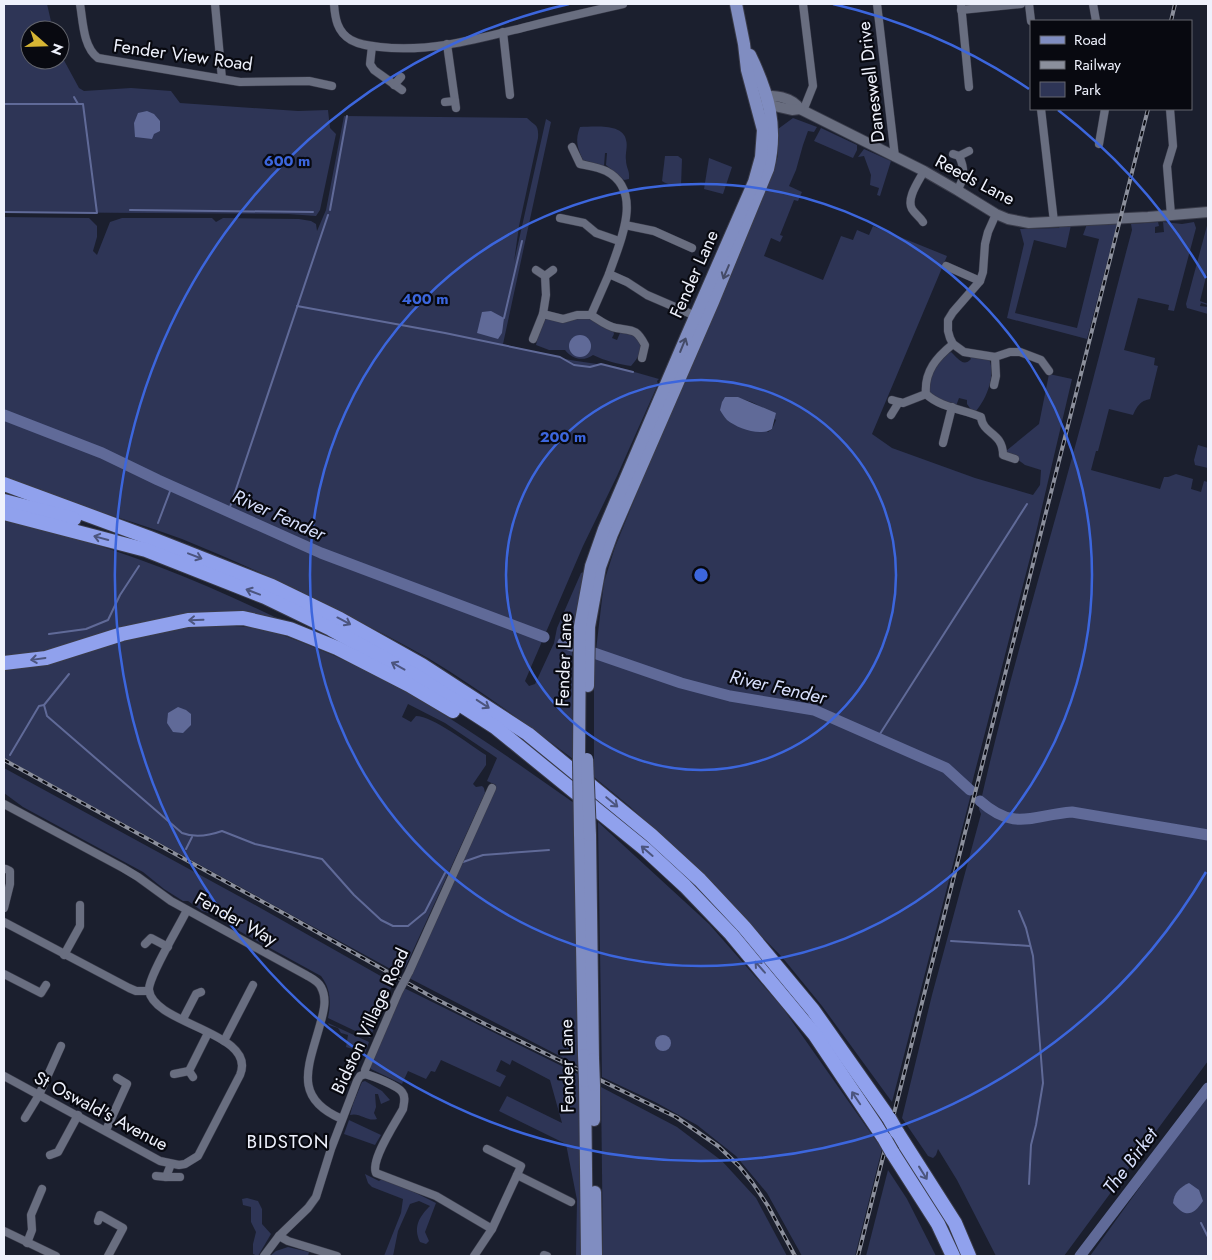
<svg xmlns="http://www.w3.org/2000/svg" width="1212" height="1260" viewBox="0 0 1212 1260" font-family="Jost,sans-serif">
<rect width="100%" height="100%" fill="#1b1f2e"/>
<g fill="#2e3556" fill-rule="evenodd">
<path d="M4,4H47L53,30H30V60H60V53L79,88L84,91L131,88L171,91L180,103L298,111L328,110L330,128L336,134L320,210L316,216L288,214L4,212Z"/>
<path d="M344,116L527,118C535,126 539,124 538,138L519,226L514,262L546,119L551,122L503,344L570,360L617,367L659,379L657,381L658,384L617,476L583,546L525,681L529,686L535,684L554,643L557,628L581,573L586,571L576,641L572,640L573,759C532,728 492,699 449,671C424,655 397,641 370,627C309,594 246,565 182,539C123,517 61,503 4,476V416L104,455L287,541L445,603L543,638L544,634L359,567L148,474L104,453L4,414V217L89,218L97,226V237L93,251L97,255L110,222L122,218H212L216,222L223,218L299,219L311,221L316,224L317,231L326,210Z"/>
<path d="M793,118L817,127L814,132L808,131L803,145L796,170L789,186L802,192L798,201L794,200L780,235L783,236L780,242L771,238L764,256L823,280L841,236L853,240L857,230L869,235L873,226L947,256L872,434L892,448L975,478L1033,495L1040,485L1041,470L1025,465L1006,451L1039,424L1049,374L1072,379L1031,554L971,787L942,762L830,714L801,706L718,690L673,677L596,650L604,582L615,547L662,432L695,359L778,156V129ZM726,397C748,398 760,404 776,420L772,429L768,432Z"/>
<path d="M580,127C593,127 623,123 626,140C628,146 625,154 626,160C626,168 630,170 629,179L624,180L606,165L607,153H605L604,166L583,160C577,147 575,140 580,127Z"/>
<path d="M821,128L857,145V150L853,158L814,141Z"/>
<path d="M864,149L891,161L880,196L877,195L879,188L870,185L871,175L864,156L858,157Z"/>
<path d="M665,156H678L682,159L681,186C676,187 666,184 662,181Z"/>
<path d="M709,158L732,167L723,194L704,189Z"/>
<path d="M1158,222L1159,226L1155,227V233L1164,232L1163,222L1182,224L1194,222L1196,228L1174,311L1168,310L1169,305L1138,298L1124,350L1155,358L1154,365L1158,366L1150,399C1140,401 1137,406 1133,415L1109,409L1098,451H1096L1091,470L1160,489L1164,477H1168L1176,474L1193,479L1191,489L1201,492L1204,481L1208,482V1061L1064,1256H996L957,1180L938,1149L936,1155L933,1158L928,1156L902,1118L932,995L981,814L979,809C1005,693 1039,579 1070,465C1092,387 1111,308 1132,230L1131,224Z"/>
<path d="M1208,222V269L1200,301L1208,304V305L1201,303L1200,306L1208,307V314L1187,308L1186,304Z"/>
<path d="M1087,224H1117L1087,339L1007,318L1024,244L1020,229L1059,228L1060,226L1071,225L1066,248L1034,240L1015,313L1077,328L1099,239L1083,235Z"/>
<path d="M585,317L613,330L614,334L612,338L617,340L620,333L627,330L639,339C642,351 639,357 631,366C618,364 605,361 593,355C583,362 572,359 565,350H549L536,345L540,327L546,319Z"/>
<path d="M951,352C957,357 963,368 971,359L969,356L989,359C996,375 987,398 976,411H972L967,404V400L959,398L956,406C949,403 936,400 931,395C921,383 941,358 951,352Z"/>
<path d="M1198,445L1208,448V468L1195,465L1194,460Z"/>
<path d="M4,521C24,526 44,530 63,535C140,556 215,588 287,623L129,627L36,653L4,659Z"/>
<path d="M196,625C218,626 240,625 261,629C286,635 311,646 335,656C421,694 497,749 574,803L579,1066L409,978L496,785L487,781L497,758L445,723L408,704L402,717L411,722L416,716C433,716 470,745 486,755V765L473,784L476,787L482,786L484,788L485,793L405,968L401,966L398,973L4,758V671L37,664L139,636Z"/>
<path d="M594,655L699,691L814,714L854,729L945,769L971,794L892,1102L822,1006L782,957L669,842L628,805L594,777Z"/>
<path d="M4,768L257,906L393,983L370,1038L328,1018C331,1003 331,989 321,976L241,932L215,915L202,911L188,901H183L164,889L143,872L23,807L4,793Z"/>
<path d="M598,822L709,924L782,1007L882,1149L855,1256H802L767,1193L736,1156L697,1125L655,1102L602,1077Z"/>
<path d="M404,988L580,1075L583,1256H576L577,1200L566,1144L499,1111L507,1096L562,1123L550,1080L512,1060L510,1065L501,1060L496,1071L506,1076L500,1087L441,1060L435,1072L431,1071L426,1079L408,1071L402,1084L371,1069L370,1065Z"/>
<path d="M328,1023L369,1042L365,1053L346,1047L348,1035L341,1033L338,1028L329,1025Z"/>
<path d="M365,1081L382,1091L390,1100L381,1104L378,1094H375L376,1107L374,1113L377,1119C367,1122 360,1112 350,1115L353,1104L362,1082Z"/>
<path d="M601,1087L677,1127L722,1161L756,1198L787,1256H603Z"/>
<path d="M1208,1093V1256H1090Z"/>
<path d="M349,1120L381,1135L375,1145L344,1134Z"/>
<path d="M888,1170L907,1199L936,1256H866Z"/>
<path d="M365,1174L379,1181L382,1179L410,1190L436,1203L425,1232L429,1241L426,1244L420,1242C413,1227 419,1217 430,1206L419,1201L410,1204L398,1231L393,1256H384L401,1213L403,1199L372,1187L368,1183Z"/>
<path d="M247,1198L258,1201L262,1209V1224L271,1234L258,1256L253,1254V1244L256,1232L251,1222V1207L243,1205L242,1199Z"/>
<path d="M288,1247L309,1252L308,1256H270L276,1251Z"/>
</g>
<g fill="#606a98">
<path d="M147,111L154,114L160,121V131L154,134L152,139L135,137L134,123L138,113Z"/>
<path d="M491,311L504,318L502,333L498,339L477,333L482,312Z"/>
<circle cx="580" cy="346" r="11"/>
<path d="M725,397H738L776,413L772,429C760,437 737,428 727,420C724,417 722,413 720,410L722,402Z"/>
<path d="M178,707L186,710L191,714V725L183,733L173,732L167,723L168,713Z"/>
<circle cx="663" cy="1043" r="8"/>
<path d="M1189,1183L1199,1190L1203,1201C1193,1216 1185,1218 1173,1203C1174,1193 1180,1187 1189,1183Z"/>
</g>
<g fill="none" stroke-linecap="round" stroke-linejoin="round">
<g stroke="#606a98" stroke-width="2">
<path d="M74,97L78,104"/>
<path d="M4,104H83L97,213L4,212"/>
<path d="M130,210L313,212"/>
<path d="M330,210L347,116"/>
<path d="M297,306L445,333L560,357L574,365L590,367L601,364L633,372"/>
<path d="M504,318L522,241"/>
<path d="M229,510L328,215"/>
<path d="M158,523L172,486"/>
<path d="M49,634L86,629L108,620L120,595L139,566"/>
<path d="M44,705L69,674"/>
<path d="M878,737L1027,504"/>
<path d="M10,755L39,706L44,705L47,716L182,833C195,838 208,836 222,831L255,844L322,859L354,895L381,920L393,926H408L425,912L445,873"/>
<path d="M186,849L192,837"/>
<path d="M463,862L483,855L549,850"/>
<path d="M1019,911L1026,928L1033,956L1043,1083L1036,1125L1031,1145L1029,1184"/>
<path d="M951,941L1030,946"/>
<path d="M1201,1223L1208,1237"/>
</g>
<g stroke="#606a98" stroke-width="11">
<path d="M4,415L102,453L158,480L321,553L544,637"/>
<path d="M563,643L572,646"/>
<path d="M594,653L681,683L730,696L814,710L946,768L970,790"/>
<path d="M980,801C1015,832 1032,815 1072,812L1208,835"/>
<path d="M1080,1256L1208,1088"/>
</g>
<g stroke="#393b49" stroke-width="9">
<g id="minor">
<path d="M80,4C83,21 83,47 98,58L240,82L309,81L332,86"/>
<path d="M215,4L222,79"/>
<path d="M334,4C335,18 337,32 351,40C360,45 370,46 380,47C431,53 481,38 530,26C561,18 592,11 623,4"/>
<path d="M877,4L895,157"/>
<path d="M961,4L969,87"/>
<path d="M1029,4L1031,21"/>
<path d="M1093,4L1096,21"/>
<path d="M961,10L1021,4"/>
<path d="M503,32L510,95"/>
<path d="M447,44L456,108"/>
<path d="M372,46L370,64L374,70L402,90"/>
<path d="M394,85L401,77"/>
<path d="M445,102L455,101"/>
<path d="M1041,109L1054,222"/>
<path d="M1170,109L1173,146L1167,166L1171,215"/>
<path d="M803,111L813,86L803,4"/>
<path d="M1099,144L1105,109"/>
<path d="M572,147L580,164C589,166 598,167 606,171C645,191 619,244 609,274"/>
<path d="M953,154L959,156C965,168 965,179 957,190"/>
<path d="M959,156L969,151"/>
<path d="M996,214L988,232L985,244L983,272L980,281L953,312L948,320V331L950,338L953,344L964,352L995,357L1010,352H1020L1041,360L1049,371"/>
<path d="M560,218L584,223L596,233L619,241"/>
<path d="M923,222C920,217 915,214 912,209C906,198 919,181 924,171"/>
<path d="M625,225L654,231L692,248"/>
<path d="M946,266L980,281"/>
<path d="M536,270L545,276L546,295L543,314L563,319L577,315H591L609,274L627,282L647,295L698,317"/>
<path d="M545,276L553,270"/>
<path d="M591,315C599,320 608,327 616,328C633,331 636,328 645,345L642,358"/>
<path d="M533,339L543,314"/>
<path d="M953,344C937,357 924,371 926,394C941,408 963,409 981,417C983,435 1003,432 1003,455L1015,459"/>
<path d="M994,385L996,376L995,357"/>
<path d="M899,402L903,403L926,394"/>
<path d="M891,415L899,402L892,400"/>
<path d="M943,443L952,407"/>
<path d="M4,804L123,868L138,877L171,901L306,975C311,978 318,981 321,987C327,998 324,1010 321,1021C310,1064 290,1097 342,1119"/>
<path d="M4,908L10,884V871L6,869"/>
<path d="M4,922L129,988L136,991H149"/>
<path d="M145,944L151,938L168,947"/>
<path d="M64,955L80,926V905"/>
<path d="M409,972L492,788"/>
<path d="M4,974L41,993L46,985"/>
<path d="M183,1019L196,994L201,992"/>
<path d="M224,1041L253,985"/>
<path d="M174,1074L189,1071"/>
<path d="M365,1074C373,1076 398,1086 402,1092C406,1097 404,1103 403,1109C396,1122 370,1160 376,1173L436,1196L492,1229"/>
<path d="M4,1076L160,1161L179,1165L185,1164L198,1156L240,1075C258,1032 153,1025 149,990C148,977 180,925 187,910"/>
<path d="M193,1077L189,1071L208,1033"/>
<path d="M25,1118L39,1095L61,1046"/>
<path d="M106,1130L127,1084L117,1078"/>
<path d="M487,1149L521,1166L517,1175L571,1202"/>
<path d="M50,1155L58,1152L78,1115"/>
<path d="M171,1164L166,1177H180"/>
<path d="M156,1176L166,1177"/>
<path d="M98,1221L100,1215L123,1228L108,1256"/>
<path d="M4,1231L56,1256"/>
<path d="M279,1236L288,1241L337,1256"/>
<path d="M27,1243L32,1230L31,1215L42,1189"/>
<path d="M544,1255L547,1256"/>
<path d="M264,1256L279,1236L308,1208L316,1197L331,1149L357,1081L360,1076L365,1074V1070L398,993"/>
<path d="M474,1256L492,1229L517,1175"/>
</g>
</g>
<g stroke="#393b49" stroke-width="12">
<g id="tertiary">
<path d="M760,99C772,92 793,98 800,109L924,171L957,190L996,214L1008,219L1029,223L1148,217L1208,212"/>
<path d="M762,103L792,110L800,109"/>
</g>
</g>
<g stroke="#393b49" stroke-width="14">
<g id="primary">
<path d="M588,686L589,627L600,567L612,534L713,302L768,169C778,127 769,94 750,55"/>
<path d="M579,759L580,626L591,566L604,529L687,335L754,182L761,157L763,130L747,70L744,44L736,4"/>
<path d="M580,834L584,1055"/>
<path d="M590,835L593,1059"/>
<path d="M585,1081L587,1256"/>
<path d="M594,1085V1120"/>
<path d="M595,1192L596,1256"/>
</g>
</g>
<g stroke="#393b49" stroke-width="16">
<g id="motorway">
<path d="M4,484L150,538L272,586L340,619L422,665L528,734L651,835L700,880L744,927L813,1010L889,1118"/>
<path d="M4,501L74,519"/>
<path d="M4,513L146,550L265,597L331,629L416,676L495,727L645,849L685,886L731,934L815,1035L884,1138"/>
<path d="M4,663L46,658L122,634L188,620L243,618L290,629L337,648L409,685L453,711"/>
<path d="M897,1132L955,1223L969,1256"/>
<path d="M892,1152L938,1224L953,1256"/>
</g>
</g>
<use href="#minor" stroke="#696e80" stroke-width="8"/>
<use href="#tertiary" stroke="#696e80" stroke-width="10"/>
<use href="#primary" stroke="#808dc1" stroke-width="12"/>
<use href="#motorway" stroke="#90a1ed" stroke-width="14"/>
<g stroke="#8b8f9c" stroke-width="4">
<g id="rail">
<path d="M1171,21L1175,4"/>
<path d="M4,760L294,919L432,997L489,1026L676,1117L718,1146L739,1166L752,1182L768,1206L795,1256"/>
<path d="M858,1256L1148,109"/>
</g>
</g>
<use href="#rail" stroke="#080910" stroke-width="2" stroke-dasharray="5.5" stroke-linecap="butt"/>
<g stroke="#393b49" stroke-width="9" stroke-linecap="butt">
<path id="minor-bridge" d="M398,993L409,972"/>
</g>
<g stroke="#393b49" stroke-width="14" stroke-linecap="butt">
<g id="primary-bridge">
<path d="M579,759L580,834"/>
<path d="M587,759L590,835"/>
<path d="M584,1055L585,1081"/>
<path d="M593,1059L594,1085"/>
</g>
</g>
<g stroke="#393b49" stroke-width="16" stroke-linecap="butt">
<g id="motorway-bridge">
<path d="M889,1118L897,1132"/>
<path d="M884,1138L892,1152"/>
</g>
</g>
<use href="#minor-bridge" stroke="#696e80" stroke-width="8"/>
<use href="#primary-bridge" stroke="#808dc1" stroke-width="12"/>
<use href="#motorway-bridge" stroke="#90a1ed" stroke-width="14"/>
</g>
<defs><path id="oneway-shaft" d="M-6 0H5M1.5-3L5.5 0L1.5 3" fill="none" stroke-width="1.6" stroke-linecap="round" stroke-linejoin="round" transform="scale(1.25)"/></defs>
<g stroke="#444b68">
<use href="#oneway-shaft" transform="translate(726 272) rotate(113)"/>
<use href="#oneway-shaft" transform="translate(683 345) rotate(-68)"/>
</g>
<g stroke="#4c557e">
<use href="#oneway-shaft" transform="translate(101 538) rotate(-165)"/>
<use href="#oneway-shaft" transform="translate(195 556) rotate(21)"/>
<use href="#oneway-shaft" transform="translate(253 592) rotate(-159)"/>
<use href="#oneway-shaft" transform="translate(196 620) rotate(178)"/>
<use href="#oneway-shaft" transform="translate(344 621) rotate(28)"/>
<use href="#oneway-shaft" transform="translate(38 659) rotate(172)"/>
<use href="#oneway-shaft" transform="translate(398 666) rotate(-151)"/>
<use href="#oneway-shaft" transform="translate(483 704) rotate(33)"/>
<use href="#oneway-shaft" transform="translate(612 802) rotate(40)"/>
<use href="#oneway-shaft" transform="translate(647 851) rotate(-139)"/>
<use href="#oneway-shaft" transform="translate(760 967) rotate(-131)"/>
<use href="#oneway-shaft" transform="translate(856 1098) rotate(-124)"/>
<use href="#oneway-shaft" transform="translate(923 1173) rotate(58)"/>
</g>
<g fill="none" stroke="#3c66dd" stroke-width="2.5">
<circle cx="701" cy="575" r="195"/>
<circle cx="701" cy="575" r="391"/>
<path d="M1206 872A586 586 0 1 1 569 4M833 4A586 586 0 0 1 1029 89M1058 110A586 586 0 0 1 1206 278"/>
</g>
<g text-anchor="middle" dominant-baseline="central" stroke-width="4.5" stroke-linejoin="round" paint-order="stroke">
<g font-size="18" fill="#eef1fc" stroke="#080910">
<text transform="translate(183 55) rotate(8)">Fender View Road</text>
<text transform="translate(871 82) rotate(-97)">Daneswell Drive</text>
<text transform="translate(975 180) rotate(28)">Reeds Lane</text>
<text transform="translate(694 274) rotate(-66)">Fender Lane</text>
<text transform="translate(564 660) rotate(-88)">Fender Lane</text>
<text transform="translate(236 919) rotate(29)">Fender Way</text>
<text transform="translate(370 1021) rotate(-65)">Bidston Village Road</text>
<text transform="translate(567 1066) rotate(-91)">Fender Lane</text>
<text transform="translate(101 1111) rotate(28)">St Oswald's Avenue</text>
</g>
<g font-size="19" font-style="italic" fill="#d7dffc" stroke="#080910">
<text transform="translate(279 515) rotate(24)">River Fender</text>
<text transform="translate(778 687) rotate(13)">River Fender</text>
<text transform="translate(1130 1161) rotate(-53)">The Birket</text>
</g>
<g font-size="19" letter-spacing="1" fill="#eef1fc" stroke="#080910">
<text x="288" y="1141">BIDSTON</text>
</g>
</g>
<circle cx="701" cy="575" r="8" fill="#3c66dd" stroke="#080910" stroke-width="2.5"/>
<g font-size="15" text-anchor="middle" font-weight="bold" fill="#3c66dd" stroke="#080910" stroke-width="4.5" stroke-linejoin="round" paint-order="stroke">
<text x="287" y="166">600 m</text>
<text x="425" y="304">400 m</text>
<text x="563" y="442">200 m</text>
</g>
<rect width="1212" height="1260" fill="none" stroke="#eef1fc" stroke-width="10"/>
<rect x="1030" y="20" width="162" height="90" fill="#080910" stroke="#64666e"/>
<rect x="1040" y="36" width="25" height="8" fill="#808dc1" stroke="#64666e"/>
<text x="1074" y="45" font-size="15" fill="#eef1fc">Road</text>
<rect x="1040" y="61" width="25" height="8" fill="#8b8f9c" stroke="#64666e"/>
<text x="1074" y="70" font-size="15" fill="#eef1fc">Railway</text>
<rect x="1040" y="82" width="25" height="15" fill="#2e3556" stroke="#64666e"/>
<text x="1074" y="95" font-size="15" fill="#eef1fc">Park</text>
<g transform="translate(45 45) rotate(110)"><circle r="24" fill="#080910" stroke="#64666e"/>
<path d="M0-4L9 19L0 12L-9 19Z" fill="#d6b534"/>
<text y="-8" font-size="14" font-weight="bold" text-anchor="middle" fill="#eef1fc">N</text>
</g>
</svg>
